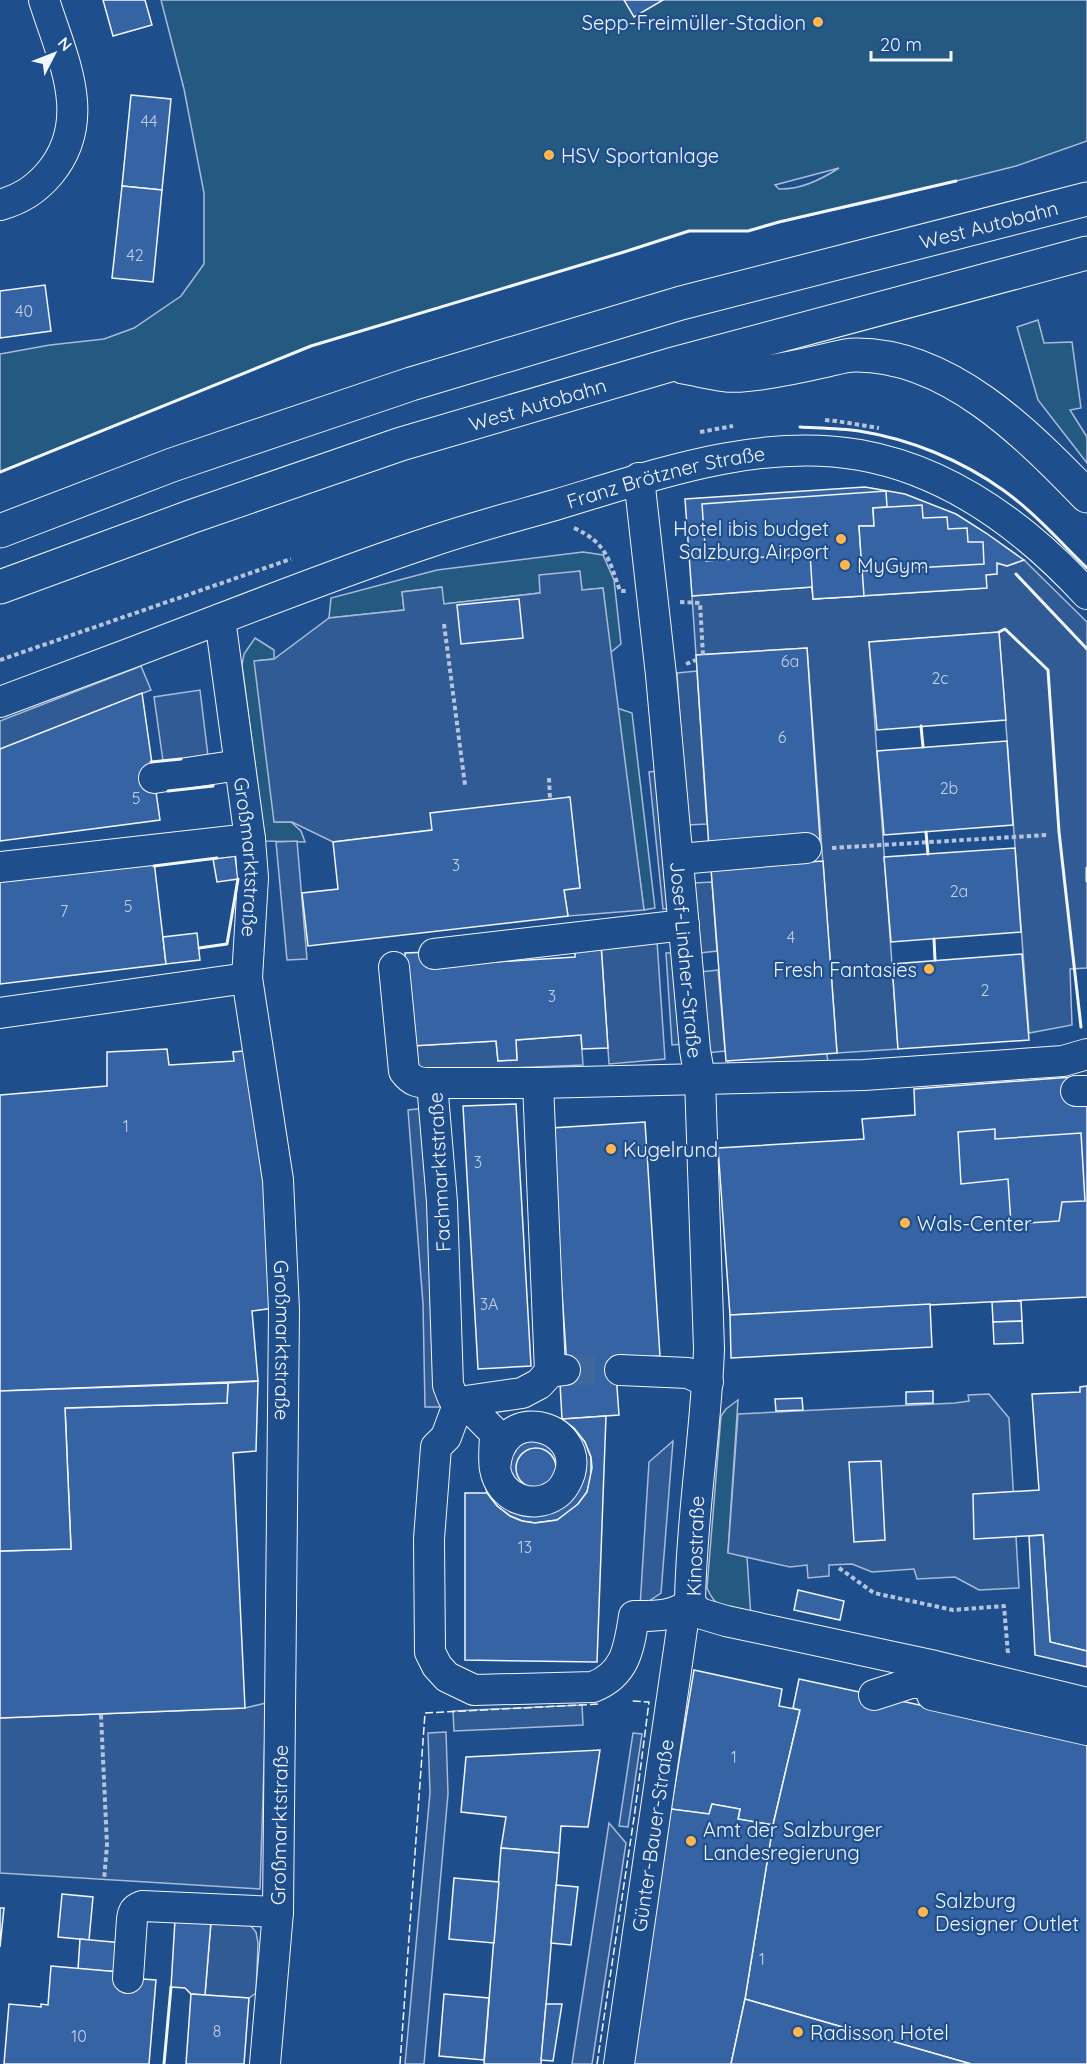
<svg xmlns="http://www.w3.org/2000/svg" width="1087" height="2064" viewBox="0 0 1087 2064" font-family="Quicksand,sans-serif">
<rect width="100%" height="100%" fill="#1f4e8c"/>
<g fill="#245a82" stroke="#a8bbd7" stroke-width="1.5" fill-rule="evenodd">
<path d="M161,0H1087V141L1016,166L884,199L779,222L748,231H689L624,252L311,346L0,472V354L50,345L104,339L134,328L181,296L204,264V193L184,89ZM839,168C822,179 800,190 779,189L775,185Z"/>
<path d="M1038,320L1044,343L1072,342L1081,408L1070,410L1087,437V463L1038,400L1017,327Z"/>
<path d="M583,552L603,555L614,580L621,644L610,653L603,588L582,590L579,571L540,593L443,604L441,587L402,592L404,610L329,618L331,598L437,570Z"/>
<path d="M255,638L274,650V659L255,661L275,822H291L301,831L305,842L265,841L242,665L244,654Z"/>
<path d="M617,708L632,713L655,908L644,910Z"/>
<path d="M738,1400L728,1552L747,1557L751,1618C730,1611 716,1610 707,1588L721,1416L726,1409Z"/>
</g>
<g fill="#305b95" stroke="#a8bbd7" stroke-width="1.5">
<path d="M1024,560L1087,622V968L1070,969L1072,1025L1029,1033L999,632L869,642L898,1049L837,1053L807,648L696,655L692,596L812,587L814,599L986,588V575L997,563L1007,566Z"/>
<path d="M580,571L582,590L603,588L644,910L568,916L564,890L580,887L569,797L432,830L333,842L292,822H274L254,661L274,659L329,618L404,610L402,592L442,587L444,604L540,593L539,575Z"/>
<path d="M141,666L151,690L0,749V721Z"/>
<path d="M697,671L707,824L687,825L677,673Z"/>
<path d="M200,690L208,756L163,761L154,697Z"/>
<path d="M658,771L673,908L663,909L649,772Z"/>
<path d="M297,841L307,959L287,960L276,842Z"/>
<path d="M712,882L717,951L700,953L694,883Z"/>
<path d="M657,941L665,1059L609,1064L601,944Z"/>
<path d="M666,953H676L682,1044L672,1045Z"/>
<path d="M718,970L725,1051L706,1053L700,972Z"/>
<path d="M581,1035L583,1065L411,1072V1046L496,1041L498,1061L517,1060L516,1040Z"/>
<path d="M826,1049L828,1062L728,1069V1055Z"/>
<path d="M425,1108L444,1407H425L423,1304L408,1110Z"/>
<path d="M989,1394L1009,1418L1019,1588L979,1590L955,1577L917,1579L914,1569L872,1572L852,1564L829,1565V1576L808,1578L807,1565L790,1567L728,1553L738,1414L955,1403L969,1401L968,1395Z"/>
<path d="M673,1441L661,1593L640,1607L649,1462Z"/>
<path d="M266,1703L260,1889L0,1873V1718L245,1708Z"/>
<path d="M582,1705L583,1725L454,1731L453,1711Z"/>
<path d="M446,1732L448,1794L424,2064H405L430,1793L428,1733Z"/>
<path d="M633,1733L642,1734L628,1827L619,1826Z"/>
<path d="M609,1823L626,1843L592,2064H572Z"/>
<path d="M246,1920L256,1932L258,1943L256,1993L249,1998L205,1995L211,1922Z"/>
</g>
<g fill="#3563a3" stroke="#f2f6ff" stroke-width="1.5">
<path d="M103,0H145L152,25L113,36Z"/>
<path d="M624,0H663L634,17Z"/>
<path d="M131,95L171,99L162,190L122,186Z"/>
<path d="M122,186L162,190L153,282L112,278Z"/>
<path d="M45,285L51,331L0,338V291Z"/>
<path d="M865,487L905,494L956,514L986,533L1024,560L1007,566L997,563V574L986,575L987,588L813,599L812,587L692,596L685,499Z"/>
<path d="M886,491L887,507L873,508L874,526H859L864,596L813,599L810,554L706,561L702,504Z"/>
<path d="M922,505L923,518L947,517L948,529L967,528L968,542H983L984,564L862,571L859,526H874L873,508Z"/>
<path d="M519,599L523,638L461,644L457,605Z"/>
<path d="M999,632L1006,720L877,730L869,642Z"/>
<path d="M807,648L820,840L709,848L696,655Z"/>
<path d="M142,693L160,820L0,841V749Z"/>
<path d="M1007,741L1013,825L884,835L877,751Z"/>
<path d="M570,797L580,888L564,890L568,916L308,946L302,893L338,889L333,842L432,830L430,813Z"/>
<path d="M1015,848L1021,932L891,942L884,857Z"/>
<path d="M235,856L238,879L217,882L213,859Z"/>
<path d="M154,861L166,964L0,984V880Z"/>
<path d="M823,861L837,1053L726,1061L711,869Z"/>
<path d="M197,933L200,960L166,964L163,937Z"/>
<path d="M601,944L608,1048L582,1049L581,1035L516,1040L517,1060L498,1061L496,1041L411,1046L405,953L428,952L429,966L575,957V946Z"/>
<path d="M1022,954L1029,1040L898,1049L892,964Z"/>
<path d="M167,1049L169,1065L234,1061L233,1052L254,1050L274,1308L252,1311L258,1381L0,1391V1095L107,1086V1052Z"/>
<path d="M1072,1077L1087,1104V1297L730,1315L718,1148L864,1139L862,1119L915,1115L914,1089Z"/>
<path d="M516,1104L531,1366L478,1369L463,1106Z"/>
<path d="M645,1122L660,1356L615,1359L619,1415L562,1419L560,1383L568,1382L551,1128Z"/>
<path d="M995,1129V1139L1081,1133L1085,1201L1062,1202L1059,1221L1011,1224L1008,1179L961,1184L958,1132Z"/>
<path d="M1021,1301L1022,1321L993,1322L992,1302Z"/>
<path d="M930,1304L932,1347L731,1358L730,1315Z"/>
<path d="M1022,1321L1023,1343L994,1344L993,1322Z"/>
<path d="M258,1381L256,1451L233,1453L245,1708L0,1718V1551L71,1549L65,1408L227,1403L228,1383Z"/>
<path d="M228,1383L227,1403L65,1408L71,1549L0,1551V1391Z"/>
<path d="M1087,1386V1651L1050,1642L1043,1535L974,1539L973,1494L1039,1490L1032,1394L1080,1392V1387Z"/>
<path d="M933,1391V1403L906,1404V1392Z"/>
<path d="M802,1398L803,1410L776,1411L775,1399Z"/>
<path d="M544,1414L562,1419L574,1428L585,1442L591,1457V1478L587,1492L578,1504L569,1513L557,1520L535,1523L522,1521L510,1516L497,1506L487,1493L483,1477Z"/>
<path d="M606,1416L597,1662L465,1660V1493H487L497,1506L510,1516L522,1521L535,1523L557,1520L578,1504L587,1492L592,1468L591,1457L585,1442L574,1428L562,1419Z"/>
<circle cx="536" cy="1468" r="20"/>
<path d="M881,1461L885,1540L854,1542L849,1462Z"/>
<path d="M1043,1535L1050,1642L1087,1651V1667L1035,1655L1029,1536Z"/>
<path d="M798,1590L844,1601L840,1620L794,1610Z"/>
<path d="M694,1670L782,1689L779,1706L800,1710L773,1825L738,1819L740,1809L712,1804L709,1814L671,1809Z"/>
<path d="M799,1679L1087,1741V2064H971L745,1999L773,1825L800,1710L793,1708Z"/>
<path d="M600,1750L588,1827L561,1826L559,1853L501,1848L506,1817L461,1812L466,1757Z"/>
<path d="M712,1804L740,1809L738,1819L773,1825L745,1999L731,2064H633L671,1809L709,1814Z"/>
<path d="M501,1848L559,1853L541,2064H484Z"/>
<path d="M454,1878L499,1882L494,1943L449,1939Z"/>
<path d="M556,1885L578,1887L571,1945L551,1943Z"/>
<path d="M62,1894L93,1897L89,1940L58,1937Z"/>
<path d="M0,1908H4L0,1947Z"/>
<path d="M175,1920L211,1922L205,1995L191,1994L185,1988L171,1987Z"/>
<path d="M80,1939L123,1943L120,1972L78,1969Z"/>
<path d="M51,1966L120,1972L128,1978L156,1980L149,2064H4L9,2004L41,2007V2004L48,2005Z"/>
<path d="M191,1994L249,1998L244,2064H186Z"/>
<path d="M444,1994L489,1998L484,2060L439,2056Z"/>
<path d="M745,1999L971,2064H731Z"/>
<path d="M546,2004H562L553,2061L541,2060Z"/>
</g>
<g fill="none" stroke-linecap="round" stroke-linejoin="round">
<path stroke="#3f679d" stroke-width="30" stroke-dasharray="30 15" stroke-linecap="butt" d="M565,1370H620"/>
<g stroke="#f2f6ff" stroke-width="32">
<g id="minor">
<path d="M0,205C21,199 35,190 49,174C95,120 62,58 44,0"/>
<path id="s1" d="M639,478L661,675L695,1050L700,1079L709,1349C706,1434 691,1518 690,1603L699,1613L726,1621L935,1666L1087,1703"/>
<path id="s2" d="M220,619L250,839L253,878L247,978L278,1180L284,1310L278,1912L265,2064"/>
<path id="s3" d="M0,702C73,675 147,647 220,619C290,592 360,565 430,542C471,528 513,517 555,505C652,476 757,437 860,455C950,471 1026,528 1087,594"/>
<path d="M154,778L239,765"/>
<path d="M679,859L806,848"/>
<path d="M0,867L250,839"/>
<path d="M434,954L684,925"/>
<path d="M394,967L404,1071C412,1082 419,1083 432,1083"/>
<path d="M0,1013L247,978"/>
<path d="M538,1083L550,1372"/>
<path d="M1076,1091H1087"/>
<path d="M620,1370L688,1373L708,1382"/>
<path d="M459,1402L446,1437L436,1447L429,1539L430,1652L437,1666L447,1677L474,1690L593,1687C626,1674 629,1648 634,1616C654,1616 674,1617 690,1603"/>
<path d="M459,1402L522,1393L539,1384L550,1372L565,1370"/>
<path d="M495,1469C499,1401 583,1424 570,1473C567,1482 563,1490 555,1495C532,1510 500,1498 495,1469C493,1458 495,1444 495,1433L472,1410L453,1398L448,1385L442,1202L432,1083H538L864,1075L1063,1061L1087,1054"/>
<path d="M874,1695L911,1683H921L955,1691"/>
<path d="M932,1695L1087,1730"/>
<path d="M128,1978L132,1919C133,1912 134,1909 142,1906L278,1912"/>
<path id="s4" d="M619,2064L685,1608"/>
</g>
</g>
<g stroke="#f2f6ff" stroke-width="35">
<g id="highway">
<path d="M683,367C702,370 724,377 742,375C769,373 797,367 823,361C833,359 845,355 855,355C948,354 1027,434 1087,496"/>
<path id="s5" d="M0,531L172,465L411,384L681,303L1087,199"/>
<path id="s6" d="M0,587L193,516L401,444L670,365L1087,253"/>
</g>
</g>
<g stroke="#b3c4dc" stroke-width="4" stroke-dasharray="4.5 3" stroke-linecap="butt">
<path d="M825,420L836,421L879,428"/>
<path d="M700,432L733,426"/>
<path d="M574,528C607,543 609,560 620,591H626"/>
<path d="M680,602L700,603L703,655"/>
<path d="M444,624L465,785"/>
<path d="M0,660L291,559"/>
<path d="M686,664L696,660"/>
<path d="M549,778L550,799"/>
<path d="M832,848L1047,835"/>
<path d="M839,1568L874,1593L953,1610L1004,1606L1008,1654H1010"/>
<path d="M101,1715L107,1845L104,1880"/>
</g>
<use href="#minor" stroke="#1f4e8c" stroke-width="30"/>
<use href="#highway" stroke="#1f4e8c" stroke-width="33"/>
<g stroke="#f2f6ff" stroke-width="1.5" stroke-dasharray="8 3" stroke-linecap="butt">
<path d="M400,2064L425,1713L599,1704"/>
<path d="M597,2064L635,1811L649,1702L632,1701"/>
</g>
<g stroke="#f2f6ff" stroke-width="3">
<path d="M800,427C819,428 840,428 859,431C910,439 961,460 1003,490C1034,512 1060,542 1087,568"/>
<path d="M0,472L311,346L624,252L689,231H748L779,222L956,181"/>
<path d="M1016,574L1087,649"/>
<path d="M999,632L1005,629L1048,670L1059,832L1081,1027"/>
<path d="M921,726L923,747"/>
<path d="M151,762L181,759"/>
<path d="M168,791L213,786"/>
<path d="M926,832L928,854"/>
<path d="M154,866L217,858"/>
<path d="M1087,868V881"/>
<path d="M934,939L935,960"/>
<path d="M199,948L227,944L238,879"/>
<path d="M164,2064L171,1987"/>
</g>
</g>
<g fill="#ffb74d" stroke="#1f4e8c" stroke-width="2">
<circle cx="818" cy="22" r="6"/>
<circle cx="549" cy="155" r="6"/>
<circle cx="841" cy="539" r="6"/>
<circle cx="845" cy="565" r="6"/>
<circle cx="929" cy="969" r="6"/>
<circle cx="611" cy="1149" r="6"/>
<circle cx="905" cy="1223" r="6"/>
<circle cx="691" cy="1841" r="6"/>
<circle cx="923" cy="1912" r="6"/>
<circle cx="798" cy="2032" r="6"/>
</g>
<g text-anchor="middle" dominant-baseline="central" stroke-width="4.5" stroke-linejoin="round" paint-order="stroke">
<g font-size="16" fill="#c3d1e8">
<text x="149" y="121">44</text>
<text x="135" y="255">42</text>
<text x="24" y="311">40</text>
<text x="790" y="661">6a</text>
<text x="940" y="678">2c</text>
<text x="782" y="737">6</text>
<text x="949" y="788">2b</text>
<text x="136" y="798">5</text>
<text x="456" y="865">3</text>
<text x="959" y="891">2a</text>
<text x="128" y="906">5</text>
<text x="64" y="911">7</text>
<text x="791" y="937">4</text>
<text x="985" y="990">2</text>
<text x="552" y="996">3</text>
<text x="126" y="1126">1</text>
<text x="478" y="1162">3</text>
<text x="489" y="1304">3A</text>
<text x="525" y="1547">13</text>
<text x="734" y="1757">1</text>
<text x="762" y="1959">1</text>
<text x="217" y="2031">8</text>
<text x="79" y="2036">10</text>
</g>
<g font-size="20" fill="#f2f6ff" stroke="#1f4e8c" text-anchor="start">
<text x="806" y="22" text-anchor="end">Sepp-Freimüller-Stadion</text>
<text x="561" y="155">HSV Sportanlage</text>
<text x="829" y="528" text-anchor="end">Hotel ibis budget<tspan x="829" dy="23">Salzburg Airport</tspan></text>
<text x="857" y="565">MyGym</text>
<text x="917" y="969" text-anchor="end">Fresh Fantasies</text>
<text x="623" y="1149">Kugelrund</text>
<text x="917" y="1223">Wals-Center</text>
<text x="703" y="1829">Amt der Salzburger<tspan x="703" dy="23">Landesregierung</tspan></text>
<text x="935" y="1900">Salzburg<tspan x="935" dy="23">Designer Outlet</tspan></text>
<text x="810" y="2032">Radisson Hotel</text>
</g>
<g font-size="20" fill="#f2f6ff" stroke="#1f4e8c">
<text stroke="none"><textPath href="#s5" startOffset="1036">West Autobahn</textPath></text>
<text stroke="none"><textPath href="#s6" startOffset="568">West Autobahn</textPath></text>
<text stroke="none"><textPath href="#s3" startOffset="704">Franz Brötzner Straße</textPath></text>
<text stroke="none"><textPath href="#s2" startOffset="240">Großmarktstraße</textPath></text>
<text stroke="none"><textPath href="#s1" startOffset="484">Josef-Lindner-Straße</textPath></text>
<text transform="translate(439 1172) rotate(-93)">Fachmarktstraße</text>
<text stroke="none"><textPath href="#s2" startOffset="726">Großmarktstraße</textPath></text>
<text transform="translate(695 1546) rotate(-88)">Kinostraße</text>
<text transform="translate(279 1825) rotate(-89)">Großmarktstraße</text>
<text stroke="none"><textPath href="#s4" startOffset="231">Günter-Bauer-Straße</textPath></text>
</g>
</g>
<g transform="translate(54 54) rotate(48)" stroke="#1f4e8c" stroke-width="4.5" paint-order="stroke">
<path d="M0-4.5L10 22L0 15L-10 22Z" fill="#f2f6ff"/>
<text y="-9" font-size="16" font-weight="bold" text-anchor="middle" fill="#f2f6ff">N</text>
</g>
<path d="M871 51v9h80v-9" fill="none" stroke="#f2f6ff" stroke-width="3"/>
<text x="880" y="51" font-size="18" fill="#f2f6ff" stroke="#1f4e8c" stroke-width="4.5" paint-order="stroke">20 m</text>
</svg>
